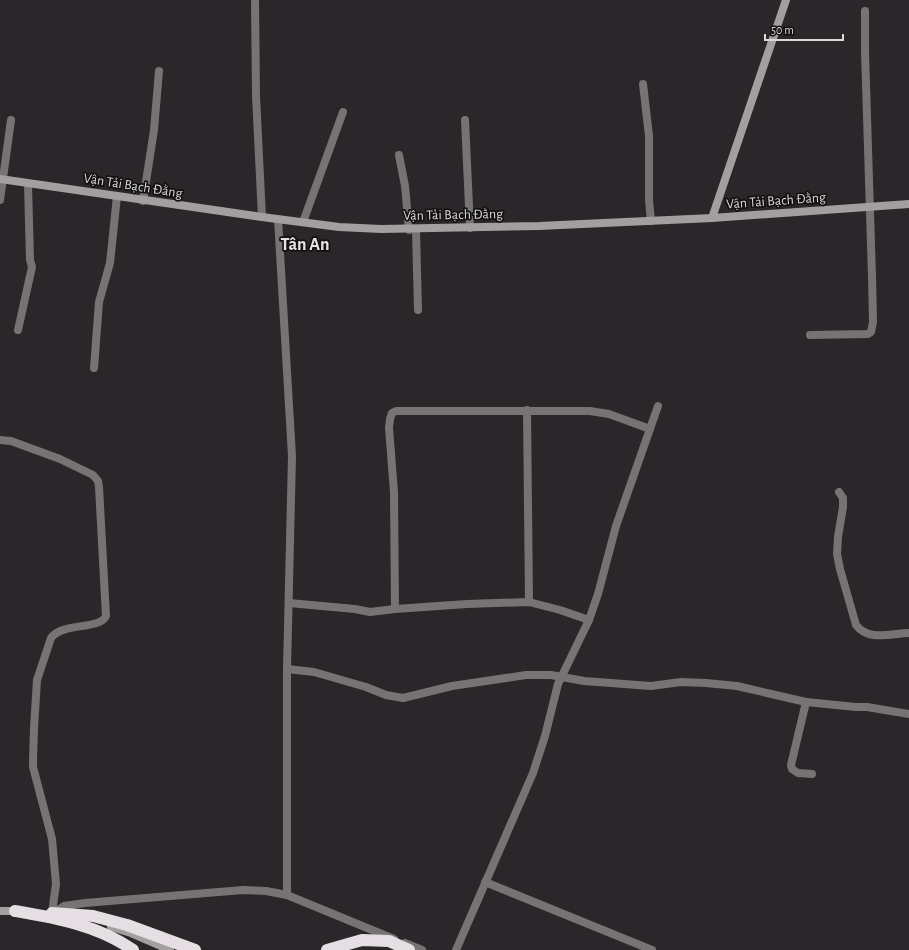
<svg xmlns="http://www.w3.org/2000/svg" width="909" height="950" viewBox="0 0 909 950" font-family="'Alegreya Sans',sans-serif">
<rect width="100%" height="100%" fill="#2b2629"/>
<g fill="none" stroke-linecap="round" stroke-linejoin="round">
<g stroke="#767375" stroke-width="8">
<path d="M255,0L256,96L262,217"/>
<path d="M643,84L649,136V200L651,221"/>
<path d="M465,120L470,228"/>
<path d="M399,155L405,186L409,230"/>
<path d="M0,200L11,120"/>
<path d="M143,201L154,130L159,71"/>
<path d="M278,219L292,456L287,669V895"/>
<path d="M303,222L343,112"/>
<path d="M416,230L418,310"/>
<path d="M18,330L32,267L30,260L28,184"/>
<path d="M810,335L868,334L871,332L873,322L872,276L865,52V11"/>
<path d="M94,368L99,302L110,263L117,196"/>
<path d="M527,410L529,602"/>
<path d="M0,440L11,441L60,459L93,475L98,481L99,487L106,616C100,630 63,622 51,638L37,680L34,728L33,761V767L52,839L56,884L52,913"/>
<path d="M839,492L843,498V507L838,537L837,554L840,569L856,625C869,642 891,633 909,633"/>
<path d="M289,603L355,609L370,612L395,609L467,604L529,602L560,610L589,620"/>
<path d="M395,609L394,492L389,428L390,419L392,413L396,411H590L609,414L650,429"/>
<path d="M287,669L314,672L366,687L386,695L403,698L452,686L526,675H551L584,681L651,686L681,682L706,683L737,686L806,702L856,707H867L909,714"/>
<path d="M806,702L791,765L792,769L798,773L812,774"/>
<path d="M485,882L652,950"/>
<path d="M53,913L64,906L85,903L243,890L266,891L287,895L394,939"/>
<path d="M405,943L422,950"/>
<path d="M456,950L533,773L545,736L558,684L589,620L598,594L616,526L658,406"/>
</g>
<g stroke="#a39fa1" stroke-width="8">
<path d="M0,179L262,217L339,227L381,229L539,226L712,218L909,204"/>
<path d="M712,218L786,0"/>
<path d="M0,911H19"/>
<path d="M111,927L131,933L170,950"/>
</g>
<g stroke="#e5dee3" stroke-width="12">
<path d="M15,911C56,918 98,925 133,950"/>
<path d="M52,913L93,916L127,925L195,950"/>
<path d="M327,950L362,940L389,941L409,950"/>
</g>
</g>
<g text-anchor="middle" dominant-baseline="central" stroke-width="3.5" stroke-linejoin="round" paint-order="stroke">
<g font-size="14" fill="#dad7d9" stroke="#121011">
<text transform="translate(133 186) rotate(9)">Vận Tải Bạch Đằng</text>
<text transform="translate(776 201) rotate(-4)">Vận Tải Bạch Đằng</text>
<text transform="translate(453 215) rotate(-1)">Vận Tải Bạch Đằng</text>
</g>
<g font-size="18" font-weight="bold" fill="#e7e1e5" stroke="#121011">
<text x="305" y="245">Tân An</text>
</g>
</g>
<path d="M765 34v6h78v-6" fill="none" stroke="#dad7d9" stroke-width="2"/>
<text x="771" y="34" font-size="12" fill="#dad7d9" stroke="#121011" stroke-width="3" paint-order="stroke">50 m</text>
</svg>
